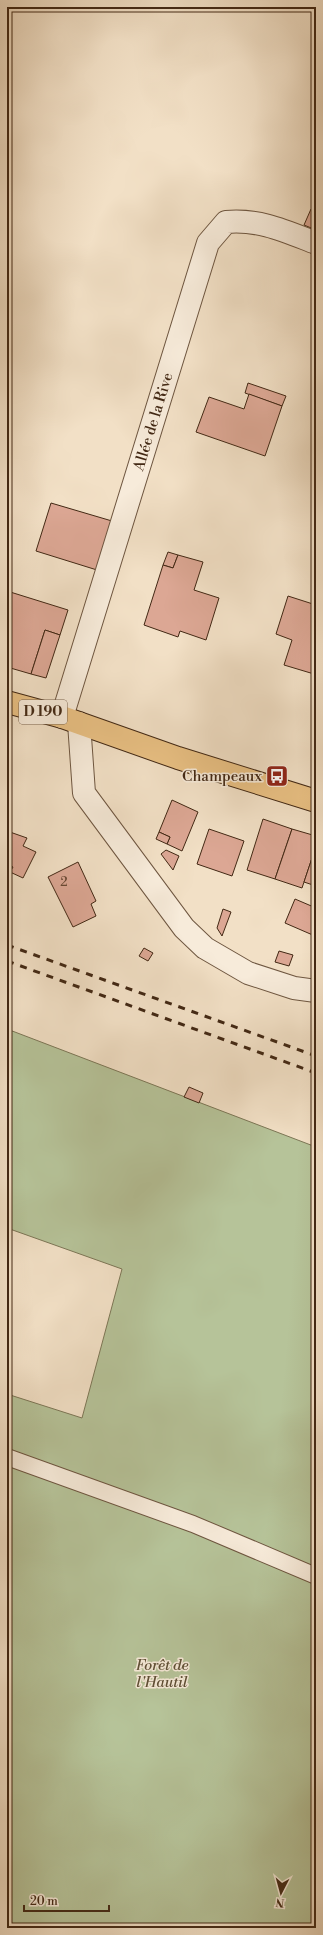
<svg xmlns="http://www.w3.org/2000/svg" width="323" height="1935" viewBox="0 0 323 1935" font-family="'Libre Bodoni',serif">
<rect width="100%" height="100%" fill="#f2e0c6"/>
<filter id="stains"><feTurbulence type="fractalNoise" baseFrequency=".005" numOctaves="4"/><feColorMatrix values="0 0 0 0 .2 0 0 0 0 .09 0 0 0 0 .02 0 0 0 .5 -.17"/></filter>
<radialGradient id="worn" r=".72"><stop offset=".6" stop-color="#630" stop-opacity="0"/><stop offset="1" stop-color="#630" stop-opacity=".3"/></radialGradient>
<path fill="#b6c399" stroke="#7c7656" d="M7,1029L316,1147V1928H7V1394L82,1418L122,1269L7,1228Z"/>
<g fill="#dca794" stroke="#422814">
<path d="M311,209L316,211V230L304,225Z"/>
<path d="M248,383L286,396L282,406L245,393Z"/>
<path d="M249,394L282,406L265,456L196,432L209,397L244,409Z"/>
<path d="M51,503L112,521L97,570L36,551Z"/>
<path d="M168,552L178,555L173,568L163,565Z"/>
<path d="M178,555L203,562L194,590L219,598L206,640L180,631L178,637L144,625L163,565L173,568Z"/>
<path d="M7,591L68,610L60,635L45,630L31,674L7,667Z"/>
<path d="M288,596L316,605V667L314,674L284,665L292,640L276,634Z"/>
<path d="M45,630L60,635L46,678L31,674Z"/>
<path d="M172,800L198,812L182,851L167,844L170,837L159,832Z"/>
<path d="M263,819L292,829L275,879L247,870Z"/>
<path d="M209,829L244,841L232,876L197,864Z"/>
<path d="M292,829L316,836V846L302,888L275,879Z"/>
<path d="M7,831L27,838L23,846L36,852L23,878L10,872L13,867L7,864Z"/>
<path d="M159,832L170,837L167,844L156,839Z"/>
<path d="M316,846V886L304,882Z"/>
<path d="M166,850L179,856L173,870L161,854Z"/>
<path d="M78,862L96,901L91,904L96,916L73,927L48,877Z"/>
<path d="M295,899L316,908L315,936L285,923Z"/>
<path d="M223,909L231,912L222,936L217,928Z"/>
<path d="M144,948L153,953L148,961L139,956Z"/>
<path d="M279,951L293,955L289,966L275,962Z"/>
<path d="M189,1087L203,1093L199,1103L184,1097Z"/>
</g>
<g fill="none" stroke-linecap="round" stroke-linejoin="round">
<g stroke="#6e5640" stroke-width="18">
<path id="service" d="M7,1457L193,1524L316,1576"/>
</g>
<g stroke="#6e5640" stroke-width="24">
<g id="minor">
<path id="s1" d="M62,717L208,243L226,222C260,219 285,231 316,243"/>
<path d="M79,723L84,793L184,928L205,948L248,973L294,988L316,991"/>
</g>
</g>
<g stroke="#422814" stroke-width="24">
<path id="primary" d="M7,702L62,717L178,758L316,801"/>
</g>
<use href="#service" stroke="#f7ebda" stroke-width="16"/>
<use href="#minor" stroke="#f7ebda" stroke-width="22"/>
<use href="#primary" stroke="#e9c083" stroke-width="22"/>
<g stroke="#422814" stroke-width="3" stroke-dasharray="7 7" stroke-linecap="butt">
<path d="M7,945L316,1056"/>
<path d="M7,961L316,1073"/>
</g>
</g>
<defs>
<g id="bus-square" transform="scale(1.15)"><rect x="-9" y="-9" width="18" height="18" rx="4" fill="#8f2418" stroke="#f7ebda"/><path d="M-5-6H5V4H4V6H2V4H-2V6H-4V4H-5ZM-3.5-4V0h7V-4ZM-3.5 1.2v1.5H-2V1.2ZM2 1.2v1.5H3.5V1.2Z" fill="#fff"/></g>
</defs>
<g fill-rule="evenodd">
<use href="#bus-square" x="277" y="776"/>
</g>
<g text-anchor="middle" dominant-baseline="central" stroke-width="3" stroke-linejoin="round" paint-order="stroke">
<g font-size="13" fill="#684834">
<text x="64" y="882">2</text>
</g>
<rect fill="#f7ebda" stroke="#78624f" stroke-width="1" x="19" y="700" width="48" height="24" rx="3"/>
<g font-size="14" font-weight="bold" fill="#422814">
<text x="43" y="712">D 190</text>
</g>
<g font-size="15" fill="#422814" stroke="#f7ebda">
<text stroke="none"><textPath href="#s1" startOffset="309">Allée de la Rive</textPath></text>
</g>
<g font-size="15" fill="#422814" stroke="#f7ebda" text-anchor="end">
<text x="262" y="776">Champeaux</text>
</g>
<g font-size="15" font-style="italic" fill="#5f4f35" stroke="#f7ebda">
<text x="162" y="1665">Forêt de<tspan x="162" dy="17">l'Hautil</tspan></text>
</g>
</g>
<rect width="323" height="1935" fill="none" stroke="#f2e0c6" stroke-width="24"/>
<rect x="8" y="8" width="307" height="1919" fill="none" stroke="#422814" stroke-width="2"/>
<rect x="12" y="12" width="299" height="1911" fill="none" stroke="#422814"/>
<g transform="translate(281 1893) rotate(186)" stroke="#f7ebda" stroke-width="3" paint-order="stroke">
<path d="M0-3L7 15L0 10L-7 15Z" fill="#422814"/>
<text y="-6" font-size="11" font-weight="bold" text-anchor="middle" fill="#422814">N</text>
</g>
<path d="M24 1905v6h85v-6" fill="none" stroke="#422814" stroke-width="2"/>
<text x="30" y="1905" font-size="12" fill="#422814" stroke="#f7ebda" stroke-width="3" paint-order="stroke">20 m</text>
<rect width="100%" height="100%" filter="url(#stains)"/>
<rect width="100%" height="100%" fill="url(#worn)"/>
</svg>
